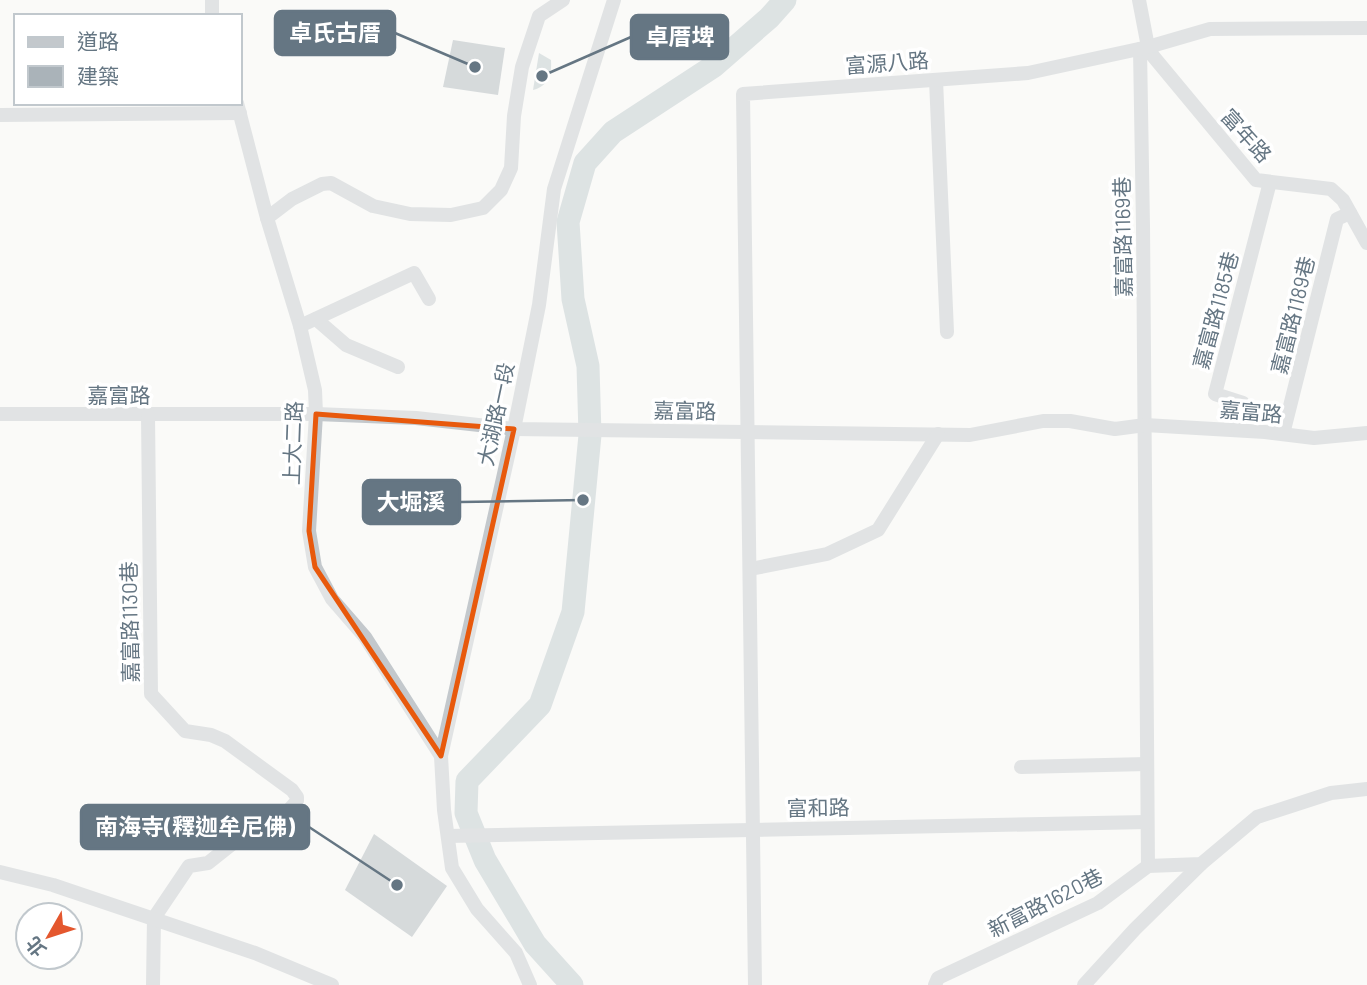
<svg xmlns="http://www.w3.org/2000/svg" width="1367" height="985" viewBox="0 0 1367 985" font-family="Barlow,'Noto Sans TC',sans-serif">
<rect width="100%" height="100%" fill="#fafaf8"/>
<path fill="#bbc7cb" d="M539,53L551,60C552,75 548,86 533,90Z"/>
<g fill="none" stroke-linecap="round" stroke-linejoin="round">
<path stroke="#bbc7cb" stroke-width="23" d="M572,985L535,944L485,860L466,813L467,781L540,705L573,612L590,435L588,366L573,299L568,222L585,163L613,132L714,66L769,18L785,0"/>
</g>
<g fill="#aab3b9">
<path d="M453,40L505,48L498,95L443,87Z"/>
<path d="M374,834L447,886L412,937L345,890Z"/>
</g>
<g fill="none" stroke-linecap="round" stroke-linejoin="round">
<g stroke="#c3c8cc" stroke-width="14">
<path d="M1139,0L1148,47L1153,56L1256,180L1331,189L1343,200L1367,243"/>
<path d="M212,16V0"/>
<path d="M1140,49L1143,226L1148,866"/>
<path d="M936,80L947,332"/>
<path d="M237,103L267,218L300,326L315,390L316,414L309,531L315,567L332,599L365,637L441,756"/>
<path d="M0,115L240,113"/>
<path d="M267,218L292,199L322,184L331,183L373,206L410,214L451,215L483,208L501,190L511,168L514,116L522,67L539,16L563,0"/>
<path d="M316,319L346,345L398,367"/>
<path d="M300,326L414,273L429,299"/>
<path d="M0,414H316L416,418L514,429L970,435L1043,421H1070L1115,429L1145,425L1265,432L1314,438L1367,433"/>
<path d="M148,415L151,694L185,731L211,735L225,741L292,790L297,797V801L265,837L257,840L242,836L208,863L189,866L154,918L153,985"/>
<path d="M1238,430L1243,403L1215,394L1270,182"/>
<path d="M1283,434L1337,219L1350,213"/>
<path d="M750,569L827,554L878,530L938,434"/>
<path d="M1021,767L1147,764"/>
<path d="M448,836L1147,822"/>
<path d="M0,872L53,885L255,953L332,985"/>
<path d="M530,985L516,953L477,909L452,868L444,810L441,756L514,429L539,305L554,189L614,0"/>
<path d="M755,985L743,94L1028,73L1148,47L1210,29L1367,28"/>
<path d="M935,985L938,978L1098,903L1148,866L1201,864L1257,817L1331,793L1367,789"/>
<path d="M1084,985L1135,929L1201,864"/>
</g>
</g>
<path d="M0 0H1367V985H0ZM316,414L514,429L441,756L315,567L309,531Z" fill="#fafaf8" fill-opacity=".55" fill-rule="evenodd"/>
<path fill="none" stroke="#e8590c" stroke-width="5" stroke-linejoin="round" d="M316,414L514,429L441,756L315,567L309,531Z"/>
<g text-anchor="middle" dominant-baseline="central" stroke-width="7" stroke-linejoin="round" paint-order="stroke">
<g font-size="21" fill="#657683" stroke="#fff">
<text transform="translate(887 62) rotate(-4)">富源八路</text>
<text transform="translate(1247 135) rotate(48)">富年路</text>
<text transform="translate(1122 237) rotate(-91)">嘉富路1169巷</text>
<text transform="translate(1215 310) rotate(-75)">嘉富路1185巷</text>
<text transform="translate(1292 315) rotate(-76)">嘉富路1189巷</text>
<text x="119" y="394">嘉富路</text>
<text transform="translate(685 410) rotate(1)">嘉富路</text>
<text transform="translate(1251 411) rotate(5)">嘉富路</text>
<text transform="translate(495 414) rotate(-78)">大湖路一段</text>
<text transform="translate(292 443) rotate(-88)">上大二路</text>
<text transform="translate(129 622) rotate(-91)">嘉富路1130巷</text>
<text transform="translate(818 807) rotate(-1)">富和路</text>
<text transform="translate(1045 902) rotate(-27)">新富路1620巷</text>
</g>
</g>
<path fill="none" stroke="#657683" stroke-width="2.5" d="M475 67L395 33M542 76L631 37M583 500L460 502M397 885L309 827"/>
<g fill="#657683" stroke="#fff" stroke-width="2.5">
<circle cx="475" cy="67" r="7"/>
<circle cx="542" cy="76" r="7"/>
<circle cx="583" cy="500" r="7"/>
<circle cx="397" cy="885" r="7"/>
</g>
<g fill="#657683" stroke="#657683" stroke-width="2.5">
<rect x="275" y="11" width="120" height="44" rx="7"/>
<rect x="631" y="15" width="97" height="44" rx="7"/>
<rect x="363" y="480" width="97" height="44" rx="7"/>
<rect x="81" y="805" width="228" height="44" rx="7"/>
</g>
<g font-size="23" text-anchor="middle" font-weight="bold" fill="#fff">
<text x="335" y="41">卓氏古厝</text>
<text x="680" y="45">卓厝埤</text>
<text x="411" y="510">大堀溪</text>
<text x="195" y="835">南海寺(釋迦牟尼佛)</text>
</g>
<rect x="14" y="14" width="228" height="91" fill="#ffffff" stroke="#c1c8cd" stroke-width="2"/>
<rect x="28" y="37" width="35" height="10" fill="#c3c8cc" stroke="#c1c8cd" stroke-width="2"/>
<text x="77" y="49" font-size="21" fill="#657683">道路</text>
<rect x="28" y="66" width="35" height="21" fill="#aab3b9" stroke="#c1c8cd" stroke-width="2"/>
<text x="77" y="84" font-size="21" fill="#657683">建築</text>
<g transform="translate(49 936) rotate(231)"><circle r="33" fill="#ffffff" stroke="#c1c8cd" stroke-width="2"/>
<path d="M0-5L12 26L0 18L-12 26Z" fill="#e4572e"/>
<text y="-10" font-size="19" font-weight="bold" text-anchor="middle" fill="#657683">北</text>
</g>
</svg>
